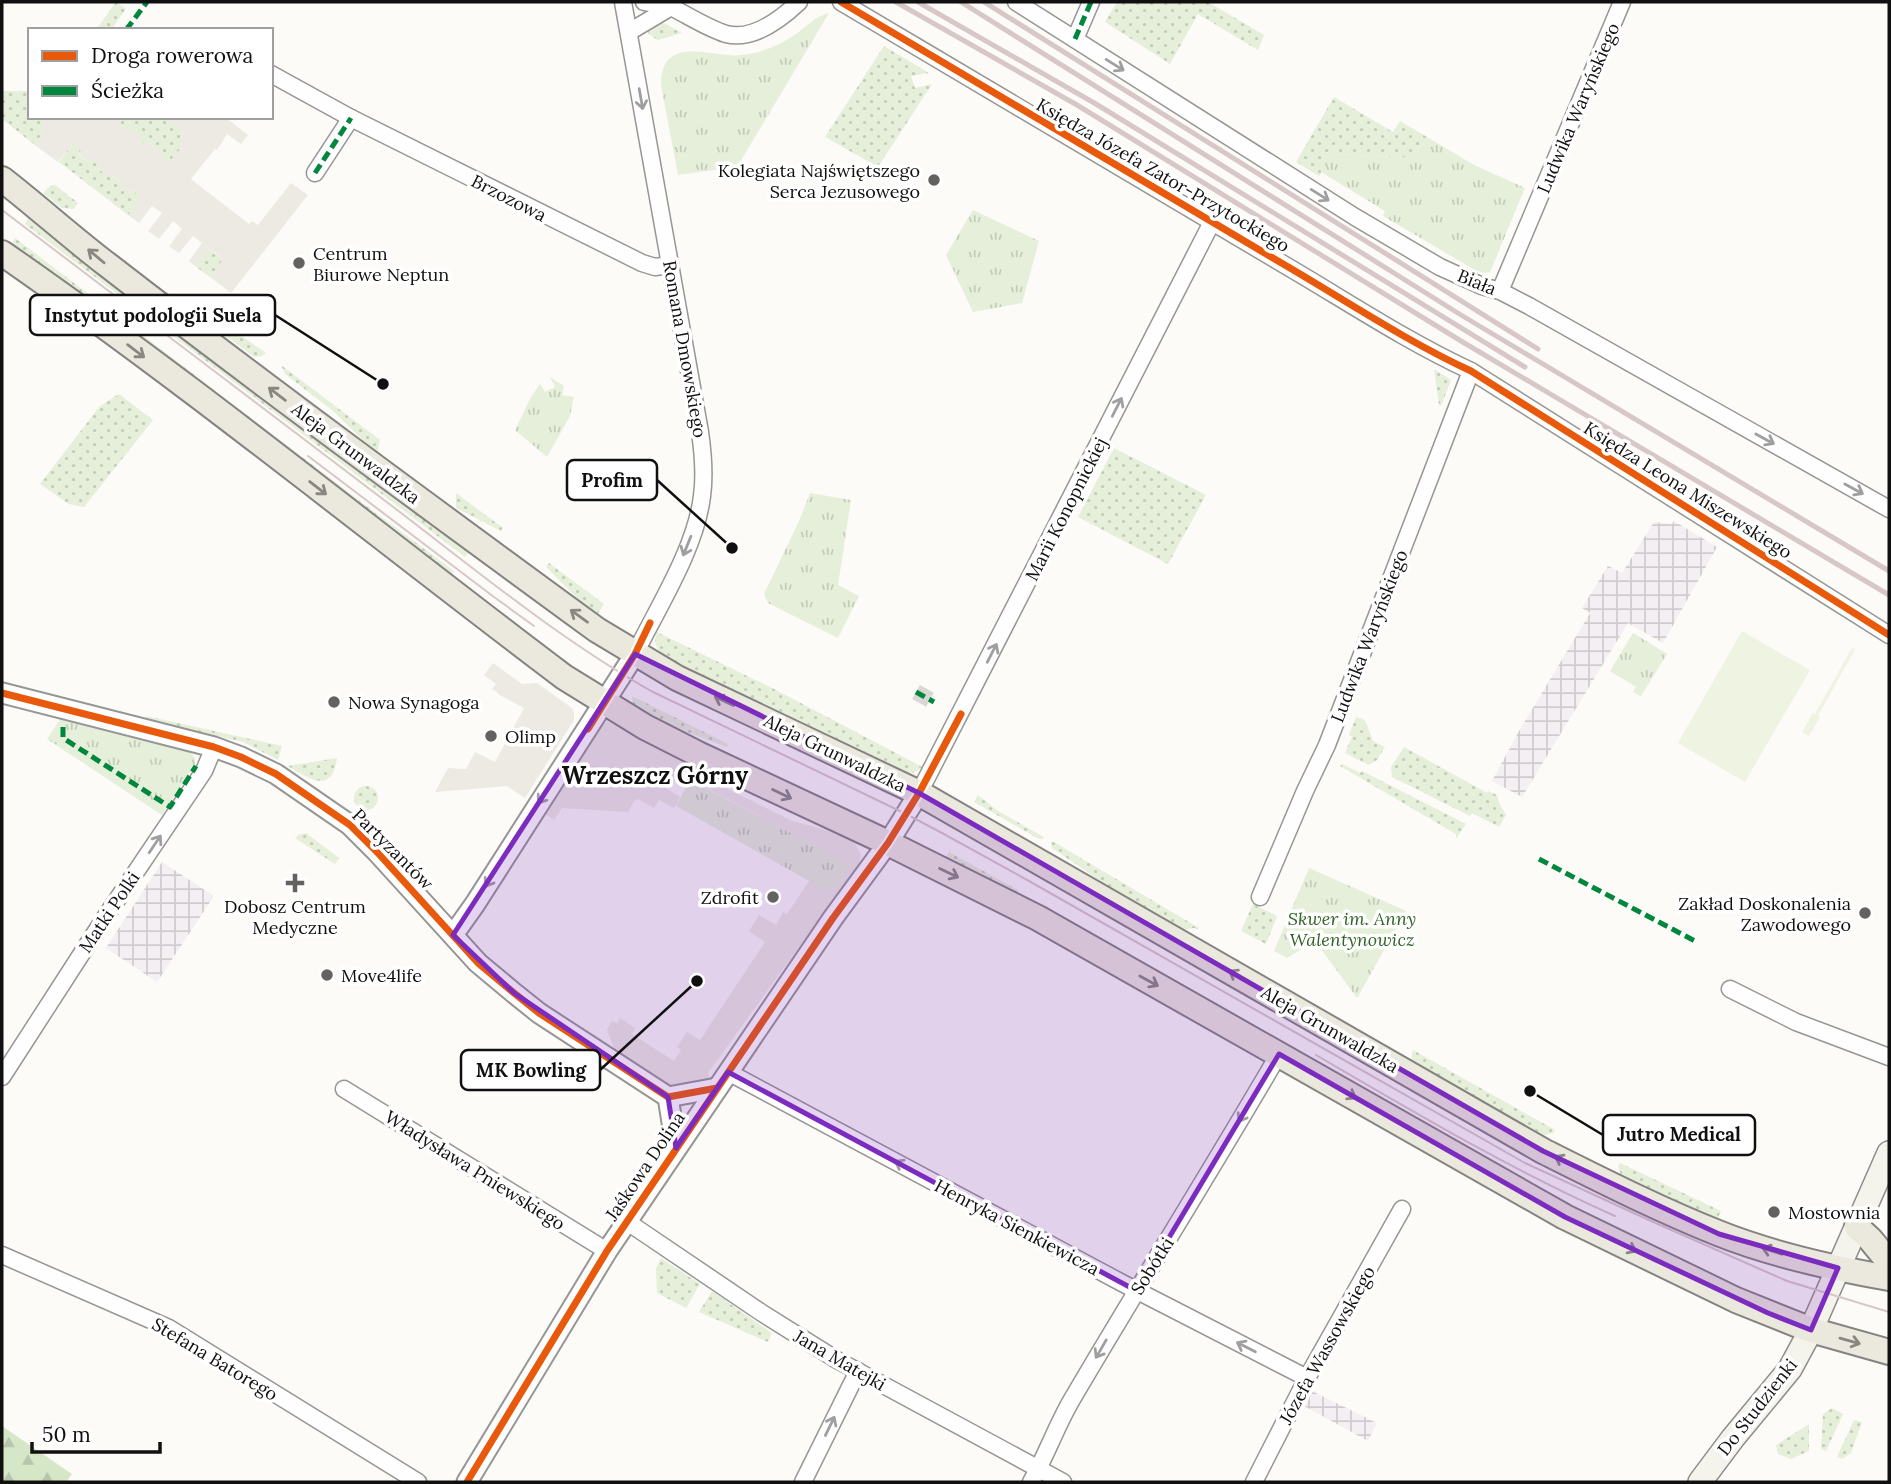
<svg xmlns="http://www.w3.org/2000/svg" width="1891" height="1484" viewBox="0 0 1891 1484" font-family="Lora,serif">
<defs>
<pattern id="industrial-grid" width="8" height="8" patternUnits="userSpaceOnUse" patternTransform="scale(1.75)"><rect width="8" height="8" fill="#f4eff2"/><path d="M0 4h8M4 0v8" fill="none" stroke="#d0ccce"/></pattern>
<pattern id="grass-dots" width="8" height="8" patternUnits="userSpaceOnUse" patternTransform="scale(1.75)"><rect width="8" height="8" fill="#e5efd9"/><path d="M2 2h.1M6 6h.1" fill="none" stroke="#c3ccb9" stroke-width="1.8" stroke-linecap="round"/></pattern>
<pattern id="forest-firs" width="22" height="20" patternUnits="userSpaceOnUse" patternTransform="scale(1.75)"><rect width="22" height="20" fill="#d6e7c8"/><path d="M5 1l3.5 6h-7zM16 11l3.5 6h-7z" fill="#b7c5ab"/></pattern>
<pattern id="park-tufts" width="24" height="20" patternUnits="userSpaceOnUse" patternTransform="scale(1.75)"><rect width="24" height="20" fill="#e5efd9"/><path d="M3 7l-1-3M5 7V3M7 7l1-3M15 17l-1-3M17 17v-4M19 17l1-3" fill="none" stroke="#c3ccb9"/></pattern>
</defs>
<rect width="100%" height="100%" fill="#fcfbf7"/>
<g fill="url(#industrial-grid)">
<path d="M1674,521L1717,547L1663,643L1628,623L1522,797L1492,781L1519,731L1590,613L1582,608L1608,566L1622,573L1654,522L1672,524Z"/>
<path d="M162,862L214,896L157,982L106,948Z"/>
<path d="M1312,1391L1377,1423L1368,1441L1304,1406Z"/>
</g>
<g fill="url(#grass-dots)">
<path d="M116,2L126,9L111,30H96Z"/>
<path d="M1117,2H1208L1264,35L1258,50L1198,14L1170,64L1105,22Z"/>
<path d="M660,21L682,33L658,40L648,34V27Z"/>
<path d="M884,46L929,73L911,76L915,88L932,84L878,167L825,137Z"/>
<path d="M2,91H30V117H45L38,144L36,146L2,119Z"/>
<path d="M1334,97L1393,132L1400,121L1427,137L1414,158L1334,154L1319,176L1296,162Z"/>
<path d="M115,117H166L181,129L182,147L169,162L158,154L159,150L148,142L143,143L120,125Z"/>
<path d="M72,144L81,151L79,155L89,162L92,159L102,166L99,169C113,175 121,181 130,193L132,190L142,197L128,215L59,162Z"/>
<path d="M51,185H55L78,203L74,209L62,208L43,193Z"/>
<path d="M30,215C170,335 319,445 470,551L465,557L25,224Z"/>
<path d="M15,238L364,504L454,571L451,575L194,379L11,246Z"/>
<path d="M206,252H213L224,260L210,277L195,266Z"/>
<path d="M207,311L215,317L223,331L243,337L266,353L262,356L254,357L206,321Z"/>
<path d="M281,365L380,440L377,454L332,410L285,374Z"/>
<path d="M1434,369L1451,380L1441,406L1439,405Z"/>
<path d="M119,394L153,420L84,507L69,504L40,484L100,406Z"/>
<path d="M1114,448L1206,495L1168,564L1078,517Z"/>
<path d="M456,493L503,528L501,531L456,508Z"/>
<path d="M549,563L604,604L597,615L585,606L546,567Z"/>
<path d="M657,632L776,690L913,762L922,767V768L913,773L907,772L666,657C657,650 653,644 657,632Z"/>
<path d="M632,696L728,744L727,747L662,723L633,705Z"/>
<path d="M146,716L282,746L278,760L243,742L145,719Z"/>
<path d="M1356,717L1365,720L1373,741L1385,747L1377,760L1369,765L1345,753L1352,737L1349,735Z"/>
<path d="M1404,747L1487,793L1488,791L1497,795L1499,803L1506,815L1499,827L1472,813L1470,816L1392,777L1391,767Z"/>
<path d="M337,758C332,795 309,779 288,766Z"/>
<path d="M1342,764L1360,773L1362,771L1466,824L1456,839V834L1340,766Z"/>
<circle cx="366" cy="798" r="12"/>
<path d="M978,795L998,811L1044,837L1043,839H1039L974,802Z"/>
<path d="M306,833L339,858L335,864L295,838L298,835Z"/>
<path d="M1052,841L1199,928L1198,930L1194,928L1183,930L1127,899L1052,848L1051,843Z"/>
<path d="M949,852L1018,890L1017,893L945,858Z"/>
<path d="M1253,904L1277,916L1266,944L1241,931Z"/>
<path d="M1413,1050L1555,1130L1553,1133L1542,1136L1411,1062L1412,1053Z"/>
<path d="M1620,1163L1721,1211L1717,1220L1621,1175L1618,1167Z"/>
<path d="M661,1258L700,1284L686,1308L657,1293L656,1268Z"/>
<path d="M712,1291L772,1333L768,1342L699,1312Z"/>
<path d="M1832,1408L1843,1414L1826,1451L1821,1449L1823,1414Z"/>
<path d="M1854,1420L1862,1422L1851,1453L1842,1459L1837,1457Z"/>
<path d="M1809,1424V1451L1791,1459L1778,1454L1776,1445Z"/>
</g>
<path fill="url(#forest-firs)" d="M2,1426L72,1474L66,1482H2Z"/>
<g fill="url(#park-tufts)">
<path d="M829,13L737,167L678,175L661,85C661,74 663,62 673,56C691,45 722,58 742,55C760,53 778,46 793,36C806,28 813,17 829,13Z"/>
<path d="M1427,137L1474,165L1525,188L1490,272L1485,273L1475,270L1383,216L1385,211L1321,172L1334,154L1414,158Z"/>
<path d="M973,210L1039,241L1022,303L973,312L946,255Z"/>
<path d="M550,377L564,386L562,395L574,397L570,416L547,457L515,430L531,397L540,384L545,392L555,387Z"/>
<path d="M810,493L851,500L838,585L859,596L838,638L768,603L764,594L800,519Z"/>
<path d="M1633,633L1667,654L1641,696L1633,692L1636,687L1610,671Z"/>
<path d="M61,718L184,749L190,752L195,758V765L162,815L47,739Z"/>
<path d="M690,780L848,863L850,868L839,886L827,891L676,806Z"/>
<path d="M1309,868L1406,911L1357,998L1315,941L1287,958L1274,951Z"/>
</g>
<g fill="#eff4e2">
<path d="M1742,631L1810,670L1745,782L1678,743Z"/>
<path d="M1852,648L1855,649L1818,716L1820,717L1809,736L1802,732L1813,713L1815,714Z"/>
</g>
<g fill="#eceae2">
<path d="M45,117H115L120,121V125L124,128L129,127L140,135L139,140L143,143L147,141L159,150L158,154L169,162L182,147L181,129L166,117H225L248,135L241,144L227,134L217,150L215,149L191,179L249,224L252,221L258,225L291,183L308,195L231,293L210,277L223,259L214,252L211,255L206,252L195,266L189,261L202,243L193,236L179,253L169,246L182,229L173,221L159,239L148,231L162,213L152,206L139,223L128,215L141,197L132,190L129,193L119,185L121,182L112,175L109,177L99,170L102,166L92,159L89,162L79,154L81,151L72,144L58,162L36,146L38,144Z"/>
<path d="M493,663L522,684L537,683L572,708L574,713V720L525,798L507,786L435,792L448,768L466,769L475,752L495,762L524,708L498,694V693L492,689L496,684L484,675Z"/>
<path d="M607,721L671,754L704,777L790,820L826,830L855,843L861,855L858,869L838,903L833,900L708,1073L711,1080L676,1088L657,1081L616,1054L607,1029L612,1021L617,1023L620,1018L635,1028L632,1034L674,1061L681,1050L677,1047L687,1032L700,1040L765,942L749,931L759,915L776,925L783,912L787,914L809,881L827,891L839,886L849,868L848,863L697,783L690,780L688,782L677,777L674,781L670,780L666,788L680,797L674,808L659,800L654,808L638,799L634,801L628,812L562,808L554,820L545,814L596,733Z"/>
</g>
<g fill="none" stroke-linecap="round" stroke-linejoin="round">
<path stroke="#d9d8d4" stroke-width="16" stroke-dasharray="16 8" stroke-linecap="butt" d="M916,692L934,702"/>
<g stroke="#969694" stroke-width="19">
<g id="minor">
<path d="M623,2L700,432C703,453 705,475 702,496C696,548 658,607 635,654"/>
<path d="M644,2L671,7"/>
<path d="M666,2L671,7C689,16 707,28 726,34C753,41 781,19 799,2"/>
<path d="M841,2C987,88 1132,176 1278,261C1342,298 1404,340 1471,371L1889,635"/>
<path d="M1016,2L1355,217L1440,267L1482,286L1500,291L1529,306L1889,509"/>
<path d="M629,32L671,7"/>
<path d="M1075,39L1091,2"/>
<path d="M271,74L351,118L642,263L655,267L670,265"/>
<path d="M315,173L351,118"/>
<path d="M1500,291L1622,2"/>
<path d="M919,793L1211,224"/>
<path d="M1260,897L1305,791L1327,745L1471,371"/>
<path d="M1730,989L1796,1022L1889,1057"/>
<path d="M728,1072L1124,1284L1307,1378"/>
<path d="M2,1077L104,919L204,771L214,747"/>
<path d="M344,1089L607,1251"/>
<path d="M626,1221L762,1313L837,1360L1063,1482"/>
<path d="M2,1255L169,1328L418,1482"/>
<path d="M803,1482L858,1371"/>
<path d="M1031,1482C1046,1456 1056,1427 1071,1401C1139,1285 1211,1171 1279,1054"/>
<path d="M1254,1482L1307,1378L1402,1209"/>
</g>
</g>
<g stroke="#969694" stroke-width="23">
<g id="tertiary">
<path d="M2,693L214,747L241,757L276,774L350,825L377,852L478,963L514,993L539,1013L668,1097L717,1088"/>
<path d="M453,935L475,904L635,654"/>
<path d="M668,1097L676,1148"/>
<path d="M467,1482L607,1251L833,918L888,843L919,793"/>
</g>
</g>
<g stroke="#8d8c8b" stroke-width="26">
<path id="secondary" d="M1700,1482L1733,1438L1790,1369L1811,1330L1889,1153"/>
</g>
<g stroke="#848381" stroke-width="28">
<g id="primary">
<path d="M2,179C38,207 72,238 109,266C269,390 433,510 597,630L677,678L919,793L1543,1151C1601,1180 1658,1209 1718,1233C1773,1255 1832,1268 1889,1278"/>
<path d="M2,253C195,387 377,536 564,677L645,727L698,754L888,843L1038,918L1565,1217L1736,1300L1811,1330L1889,1352"/>
<path d="M1857,1227L1870,1239L1889,1262"/>
</g>
</g>
<use href="#minor" stroke="#fffefe" stroke-width="16"/>
<use href="#tertiary" stroke="#fffefe" stroke-width="19"/>
<use href="#secondary" stroke="#f5f4ec" stroke-width="23"/>
<use href="#primary" stroke="#ebe8dd" stroke-width="24"/>
<g stroke="#d7c8c7" stroke-width="2">
<path d="M2,210C132,309 262,407 392,506C476,570 559,639 651,691L906,814L942,833L1029,881L1525,1163L1651,1221L1787,1281L1889,1312"/>
<path d="M308,456L494,597L534,626"/>
<path d="M1316,1055C1414,1112 1511,1170 1615,1216"/>
</g>
<g stroke="#d7c8c7" stroke-width="5">
<path d="M896,2L1077,105L1461,341L1889,595"/>
<path d="M918,2L1096,104L1525,367"/>
<path d="M961,2L1461,315L1889,571"/>
<path d="M984,2L1538,349"/>
</g>
<g stroke="#00873e" stroke-width="5" stroke-dasharray="10 5" stroke-linecap="butt">
<path d="M126,30L147,2"/>
<path d="M1075,39L1091,2"/>
<path d="M315,173L351,118"/>
<path d="M916,692L934,702"/>
<path d="M63,727V738L170,807L196,766"/>
<path d="M1539,859L1695,941"/>
</g>
<g stroke="#fff" stroke-width="11">
<g id="cycleway">
<path d="M841,2C987,88 1132,176 1278,261C1342,298 1404,340 1471,371L1889,635"/>
<path d="M2,693L214,747L241,757L276,774L350,825L377,852L478,963L514,993L539,1013L668,1097L717,1088"/>
<path d="M588,729L635,654L650,623"/>
<path d="M467,1482L607,1251L833,918L888,843L919,793L961,714"/>
</g>
</g>
<use href="#cycleway" stroke="#e8590c" stroke-width="7"/>
</g>
<defs><path id="oneway-shaft" d="M-6 0H5M1.5-3L5.5 0L1.5 3" fill="none" stroke-width="1.6" stroke-linecap="round" stroke-linejoin="round" transform="scale(1.75)"/></defs>
<g stroke="#9f9f9f">
<use href="#oneway-shaft" transform="translate(1115 65) rotate(32)"/>
<use href="#oneway-shaft" transform="translate(641 99) rotate(80)"/>
<use href="#oneway-shaft" transform="translate(1320 195) rotate(32)"/>
<use href="#oneway-shaft" transform="translate(1117 407) rotate(-63)"/>
<use href="#oneway-shaft" transform="translate(1765 439) rotate(29)"/>
<use href="#oneway-shaft" transform="translate(1854 489) rotate(29)"/>
<use href="#oneway-shaft" transform="translate(687 546) rotate(112)"/>
<use href="#oneway-shaft" transform="translate(992 653) rotate(-63)"/>
<use href="#oneway-shaft" transform="translate(544 795) rotate(124)"/>
<use href="#oneway-shaft" transform="translate(155 844) rotate(-56)"/>
<use href="#oneway-shaft" transform="translate(491 878) rotate(122)"/>
<use href="#oneway-shaft" transform="translate(1244 1113) rotate(121)"/>
<use href="#oneway-shaft" transform="translate(904 1166) rotate(-152)"/>
<use href="#oneway-shaft" transform="translate(1246 1347) rotate(-153)"/>
<use href="#oneway-shaft" transform="translate(1101 1349) rotate(120)"/>
<use href="#oneway-shaft" transform="translate(830 1426) rotate(-64)"/>
</g>
<g stroke="#888781">
<use href="#oneway-shaft" transform="translate(96 256) rotate(-140)"/>
<use href="#oneway-shaft" transform="translate(136 351) rotate(37)"/>
<use href="#oneway-shaft" transform="translate(277 394) rotate(-143)"/>
<use href="#oneway-shaft" transform="translate(318 488) rotate(38)"/>
<use href="#oneway-shaft" transform="translate(579 616) rotate(-144)"/>
<use href="#oneway-shaft" transform="translate(724 701) rotate(-154)"/>
<use href="#oneway-shaft" transform="translate(782 794) rotate(26)"/>
<use href="#oneway-shaft" transform="translate(949 873) rotate(26)"/>
<use href="#oneway-shaft" transform="translate(1238 976) rotate(-150)"/>
<use href="#oneway-shaft" transform="translate(1149 981) rotate(29)"/>
<use href="#oneway-shaft" transform="translate(1347 1093) rotate(30)"/>
<use href="#oneway-shaft" transform="translate(1564 1161) rotate(-153)"/>
<use href="#oneway-shaft" transform="translate(1627 1247) rotate(26)"/>
<use href="#oneway-shaft" transform="translate(1772 1251) rotate(-162)"/>
<use href="#oneway-shaft" transform="translate(1850 1341) rotate(16)"/>
</g>
<path fill="#7b2cbf" fill-opacity="0.2" stroke="#7b2cbf" stroke-width="5" stroke-linejoin="round" d="M635,654L919,793L1543,1151L1719,1234L1838,1268L1811,1330L1768,1313L1565,1217L1279,1054L1137,1291L728,1072L676,1148L668,1097L514,993L453,935Z"/>
<g fill="#636261" stroke="#fff" stroke-width="2.5">
<circle cx="934" cy="180" r="7"/>
<circle cx="299" cy="263" r="7"/>
<circle cx="334" cy="702" r="7"/>
<circle cx="491" cy="736" r="7"/>
<path d="M291.5 872.5h7v7h7v7h-7v7h-7v-7h-7v-7h7z"/>
<circle cx="773" cy="897" r="7"/>
<circle cx="1865" cy="913" r="7"/>
<circle cx="327" cy="975" r="7"/>
<circle cx="1774" cy="1212" r="7"/>
</g>
<g text-anchor="middle" dominant-baseline="central" stroke-width="7" stroke-linejoin="round" paint-order="stroke">
<g font-size="18" fill="#101010" stroke="#fff">
<text transform="translate(1578 108) rotate(-67)">Ludwika Waryńskiego</text>
<text transform="translate(1163 175) rotate(30)">Księdza Józefa Zator-Przytockiego</text>
<text transform="translate(509 198) rotate(27)">Brzozowa</text>
<text transform="translate(1477 282) rotate(22)">Biała</text>
<text transform="translate(685 349) rotate(80)">Romana Dmowskiego</text>
<text transform="translate(356 453) rotate(37)">Aleja Grunwaldzka</text>
<text transform="translate(1688 490) rotate(32)">Księdza Leona Miszewskiego</text>
<text transform="translate(1066 509) rotate(-63)">Marii Konopnickiej</text>
<text transform="translate(1369 636) rotate(-69)">Ludwika Waryńskiego</text>
<text transform="translate(835 753) rotate(26)">Aleja Grunwaldzka</text>
<text transform="translate(393 849) rotate(45)">Partyzantów</text>
<text transform="translate(109 912) rotate(-56)">Matki Polki</text>
<text transform="translate(1330 1029) rotate(30)">Aleja Grunwaldzka</text>
<text transform="translate(645 1166) rotate(-56)">Jaśkowa Dolina</text>
<text transform="translate(475 1170) rotate(32)">Władysława Pniewskiego</text>
<text transform="translate(1017 1227) rotate(28)">Henryka Sienkiewicza</text>
<text transform="translate(1152 1266) rotate(-58)">Sobótki</text>
<text transform="translate(1327 1345) rotate(-61)">Józefa Wassowskiego</text>
<text transform="translate(215 1359) rotate(31)">Stefana Batorego</text>
<text transform="translate(840 1360) rotate(30)">Jana Matejki</text>
<text transform="translate(1757 1407) rotate(-52)">Do Studzienki</text>
</g>
<g font-size="18" fill="#101010" stroke="#fff" text-anchor="start">
<text x="920" y="170" text-anchor="end">Kolegiata Najświętszego<tspan x="920" dy="21">Serca Jezusowego</tspan></text>
<text x="313" y="253">Centrum<tspan x="313" dy="21">Biurowe Neptun</tspan></text>
<text x="348" y="702">Nowa Synagoga</text>
<text x="505" y="736">Olimp</text>
<text x="759" y="897" text-anchor="end">Zdrofit</text>
<text x="1851" y="903" text-anchor="end">Zakład Doskonalenia<tspan x="1851" dy="21">Zawodowego</tspan></text>
<text x="295" y="906" text-anchor="middle">Dobosz Centrum<tspan x="295" dy="21">Medyczne</tspan></text>
<text x="341" y="975">Move4life</text>
<text x="1788" y="1212">Mostownia</text>
</g>
<g font-size="18" font-style="italic" fill="#316326" stroke="#fff">
<text x="1352" y="918">Skwer im. Anny<tspan x="1352" dy="21">Walentynowicz</tspan></text>
</g>
<g font-size="24" font-weight="bold" fill="#101010" stroke="#fff">
<text x="655" y="775">Wrzeszcz Górny</text>
</g>
</g>
<path fill="none" stroke="#101010" stroke-width="2.5" d="M383 384L275 315M732 548L657 480M697 981L600 1070M1530 1091L1603 1135"/>
<g fill="#101010" stroke="#fff" stroke-width="2.5">
<circle cx="383" cy="384" r="7"/>
<circle cx="732" cy="548" r="7"/>
<circle cx="697" cy="981" r="7"/>
<circle cx="1530" cy="1091" r="7"/>
</g>
<g fill="#fff" stroke="#101010" stroke-width="2.5">
<rect x="30" y="295" width="245" height="40" rx="7"/>
<rect x="567" y="460" width="90" height="40" rx="7"/>
<rect x="461" y="1050" width="139" height="40" rx="7"/>
<rect x="1603" y="1115" width="152" height="40" rx="7"/>
</g>
<g font-size="19" text-anchor="middle" font-weight="bold" fill="#101010">
<text x="153" y="322">Instytut podologii Suela</text>
<text x="612" y="487">Profim</text>
<text x="531" y="1077">MK Bowling</text>
<text x="1679" y="1141">Jutro Medical</text>
</g>
<rect width="1891" height="1484" fill="none" stroke="#101010" stroke-width="7"/>
<rect x="28" y="28" width="245" height="91" fill="#ffffff" stroke="#9f9f9f" stroke-width="2"/>
<rect x="42" y="51" width="35" height="10" fill="#e8590c" stroke="#9f9f9f" stroke-width="2"/>
<text x="91" y="63" font-size="21" fill="#101010">Droga rowerowa</text>
<rect x="42" y="86" width="35" height="10" fill="#00873e" stroke="#9f9f9f" stroke-width="2"/>
<text x="91" y="98" font-size="21" fill="#101010">Ścieżka</text>
<path d="M32 1442v10h128v-10" fill="none" stroke="#101010" stroke-width="3.5"/>
<text x="42" y="1442" font-size="21" fill="#101010" stroke="#ffffff" stroke-width="5" paint-order="stroke">50 m</text>
</svg>
